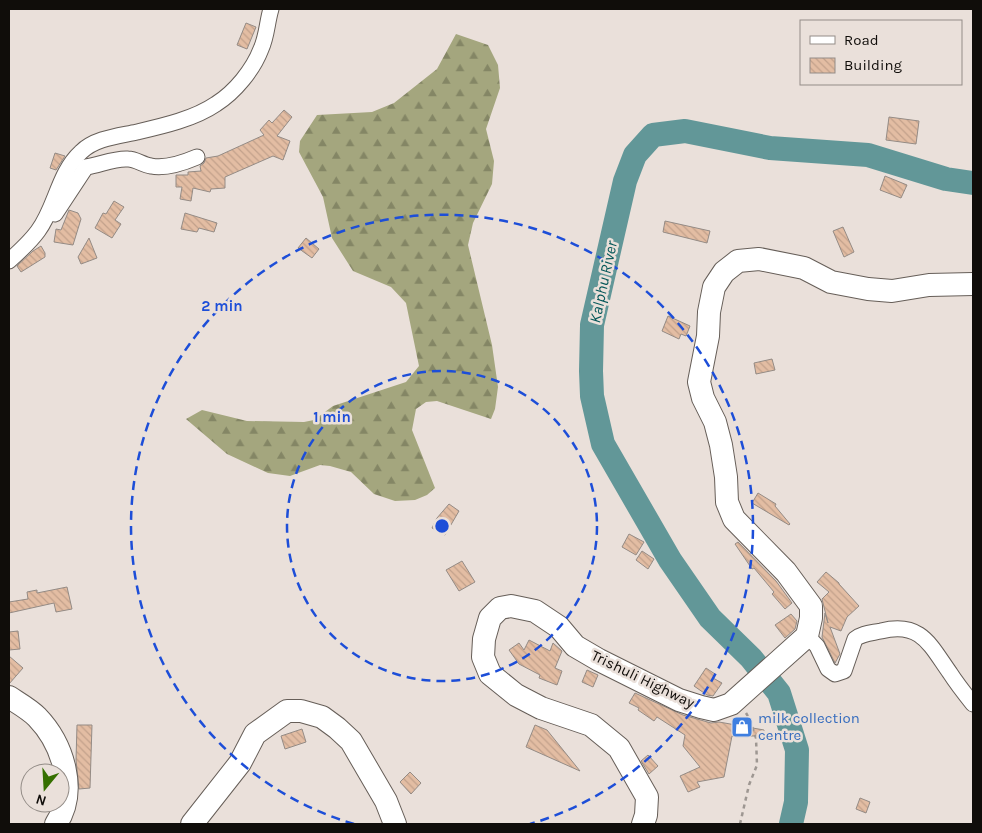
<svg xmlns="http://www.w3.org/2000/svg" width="982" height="833" viewBox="0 0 982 833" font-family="Karla,sans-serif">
<defs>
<pattern id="forest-firs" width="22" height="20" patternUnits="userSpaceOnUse" patternTransform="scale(1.25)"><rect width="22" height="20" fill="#a4a67e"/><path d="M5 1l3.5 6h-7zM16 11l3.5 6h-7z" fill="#848665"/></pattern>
<pattern id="building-back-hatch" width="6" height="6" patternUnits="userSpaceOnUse" patternTransform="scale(1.25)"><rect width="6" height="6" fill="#e3bda3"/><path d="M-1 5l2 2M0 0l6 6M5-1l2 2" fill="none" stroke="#c2a18b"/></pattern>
</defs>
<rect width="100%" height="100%" fill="#eae0da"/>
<path fill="url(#forest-firs)" d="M456,34L488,45L498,65L500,88L486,129L494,161L492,184L473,223L468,245L492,345L498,387L495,409L491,419L437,401L426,402L416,409L412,430L435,488L427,495L415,500L395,501L374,494L351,472L330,466L320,465L290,476L268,473L227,454L186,419L202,410L247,421L304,422L314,420L333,406L406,382L419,366L406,303L391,287L353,271L332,238L323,197L299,152L300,141L317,115L372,112L394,103L437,69Z"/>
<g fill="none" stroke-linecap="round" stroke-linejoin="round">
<path stroke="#629798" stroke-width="24" d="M791,824L796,802L797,750L779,693L751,658L710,618L670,560L603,444L592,396L591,371L592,325L625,181L635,155L653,135L685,131L770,148L868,155L946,179L973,183"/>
</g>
<g fill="url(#building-back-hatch)" stroke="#948b85">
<path d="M246,23L256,27L247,49L237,45Z"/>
<path d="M284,110L292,117L277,136L290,141L283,160L273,156L225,177V188L211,189L210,192L193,188L191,201L180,199L182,187H176V175H188V172L201,171L200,166L204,163L206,158L218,156L264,135L260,130L269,120L272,123Z"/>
<path d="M889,117L919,121L916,144L886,140Z"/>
<path d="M55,153L65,156L56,170L50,168Z"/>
<path d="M885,176L907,185L901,198L880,190Z"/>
<path d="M114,201L124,207L115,220L121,224L112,238L95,228L103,213L106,214Z"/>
<path d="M69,210L78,213L81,219L73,245L54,242L56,229L61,230Z"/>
<path d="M185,213L217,223L214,232L199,228L197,232L181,229Z"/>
<path d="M665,221L710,231L707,243L663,232Z"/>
<path d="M843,227L854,252L844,257L833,231Z"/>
<path d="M89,238L97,258L81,264L78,257Z"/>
<path d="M306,238L319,249L312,258L298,248Z"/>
<path d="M41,246L45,253V257L21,272L17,266L33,251Z"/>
<path d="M668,316L690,326L686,336L681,334L679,339L662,331Z"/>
<path d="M772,359L775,370L756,374L754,363Z"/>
<path d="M758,493L776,504L775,506L790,524L789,525L752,503Z"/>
<path d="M449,504L459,511L445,535L432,528L437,518Z"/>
<path d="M629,534L644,542L636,555L622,547Z"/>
<path d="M738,542L776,581L792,603L785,609L772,594L774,592L754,568L752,569L750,566L735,544Z"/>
<path d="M642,551L654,559L648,569L636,560Z"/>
<path d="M462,561L475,582L459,591L446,570Z"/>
<path d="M826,572L839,583V584L859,606L847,617L841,631L830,627L840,654L835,663L822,637L825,613L828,623L822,599L829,592L817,582Z"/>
<path d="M67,587L72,609L56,612L54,603L9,613V602L28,599L27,592L37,590V593Z"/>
<path d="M791,614L797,621L795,629L785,638L775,625Z"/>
<path d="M18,631L20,649L9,650V632Z"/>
<path d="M529,640L550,651L553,643L562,651L555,668L562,671L557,685L539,678L540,675L519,664L509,650L519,643L524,650Z"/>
<path d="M9,656L23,668L9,684Z"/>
<path d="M706,668L715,674L713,678L722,683L713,696L707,695L694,686Z"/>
<path d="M587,670L598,675L593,687L582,682Z"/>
<path d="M635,693L683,715L711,723L719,722L764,730L763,736H732L724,777L697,782L700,787L688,792L680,776L700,767L683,746L685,735L657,717L654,721L638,710L639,708L629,703Z"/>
<path d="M77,725H92L90,788L79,789L76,760Z"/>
<path d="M535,725L547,730L580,771L526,747Z"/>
<path d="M302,729L306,742L285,749L281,736Z"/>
<path d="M648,755L658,766L649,774L641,761Z"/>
<path d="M410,772L421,783L411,794L400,782Z"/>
<path d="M860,798L870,802L866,813L856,809Z"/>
</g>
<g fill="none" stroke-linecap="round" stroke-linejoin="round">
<g stroke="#665e58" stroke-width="17">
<g id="street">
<path d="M55,214L86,167C100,165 114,158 128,159C136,159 143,165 151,166C166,169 183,163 197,157"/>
<path d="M9,261C19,252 30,242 38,231C56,207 58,173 81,152C95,138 119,136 137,132C163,126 194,119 216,104C235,92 253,70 261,49C267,36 267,22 271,9"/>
<path d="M807,636L817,646L828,669L835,674L844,671L855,639C862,633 872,633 881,631C921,621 930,645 950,673C957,684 965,694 973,704"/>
</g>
</g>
<g stroke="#665e58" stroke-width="24">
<g id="secondary">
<path d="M9,697C18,703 29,709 37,717C63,744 78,791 56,824"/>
<path d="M192,824L240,763L255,734L287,711H301L322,717L337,728L351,741L386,801L395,824"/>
<path d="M643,824L646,815L647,797L619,748L591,725L541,708L516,695L490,674L483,657L484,639L490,618L500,608L511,606L535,611L559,627L575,646L599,660L679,700L701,707L714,710L731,704L807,636L811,618V606L786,572L734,519L727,502L726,477L721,445L715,422L703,398L699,382L708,336L709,312L714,287L724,272L738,261L759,259L804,268L831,282L868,289L892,291L929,285L973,284"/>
</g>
</g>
<path stroke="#9e9792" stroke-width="2.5" stroke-dasharray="4 4" stroke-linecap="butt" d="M740,824L749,785L757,765L756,738L749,718L746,713"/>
<use href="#street" stroke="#fff" stroke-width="15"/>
<use href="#secondary" stroke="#fff" stroke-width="22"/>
</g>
<g fill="none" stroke="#1d4ed8" stroke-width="2.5" stroke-dasharray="9 6">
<circle cx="442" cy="526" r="155"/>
<path d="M354 824A311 311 0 1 1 530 824"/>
</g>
<defs>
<g id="shop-square" transform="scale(1.125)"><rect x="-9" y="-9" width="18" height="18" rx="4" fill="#3f7fe0" stroke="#eae0da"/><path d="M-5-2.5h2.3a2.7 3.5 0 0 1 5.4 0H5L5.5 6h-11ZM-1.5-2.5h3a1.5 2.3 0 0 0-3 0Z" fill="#fff"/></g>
</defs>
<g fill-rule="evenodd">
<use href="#shop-square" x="742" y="727"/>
</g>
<g text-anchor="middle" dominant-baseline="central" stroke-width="5" stroke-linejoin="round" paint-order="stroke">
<g font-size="15" fill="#100d0a" stroke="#eae0da">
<text transform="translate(643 679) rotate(26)">Trishuli Highway</text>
</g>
<g font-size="15" fill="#366cbe" stroke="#eae0da" text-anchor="start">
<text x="758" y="718">milk collection<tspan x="758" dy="17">centre</tspan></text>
</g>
<g font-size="16" font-style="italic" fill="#055759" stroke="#eae0da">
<text transform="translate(603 282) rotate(-78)">Kalphu River</text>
</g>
</g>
<circle cx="442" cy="526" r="8" fill="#1d4ed8" stroke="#eae0da" stroke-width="2.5"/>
<g font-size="15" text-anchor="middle" font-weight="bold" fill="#1d4ed8" stroke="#eae0da" stroke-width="5" stroke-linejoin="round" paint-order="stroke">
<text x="222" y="311">2 min</text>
<text x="332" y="422">1 min</text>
</g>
<rect width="982" height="833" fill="none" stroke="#100d0a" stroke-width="20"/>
<rect x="800" y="20" width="162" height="65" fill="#eae0da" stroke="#938c87"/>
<rect x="810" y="36" width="25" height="8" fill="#ffffff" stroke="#938c87"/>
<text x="844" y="45" font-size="15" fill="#100d0a">Road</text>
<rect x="810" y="58" width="25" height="15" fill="url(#building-back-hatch)" stroke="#938c87"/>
<text x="844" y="70" font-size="15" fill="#100d0a">Building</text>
<g transform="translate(45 788) rotate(198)"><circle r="24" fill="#eae0da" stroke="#938c87"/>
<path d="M0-4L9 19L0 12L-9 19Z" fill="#357000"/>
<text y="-8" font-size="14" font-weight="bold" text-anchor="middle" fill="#100d0a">N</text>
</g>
</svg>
